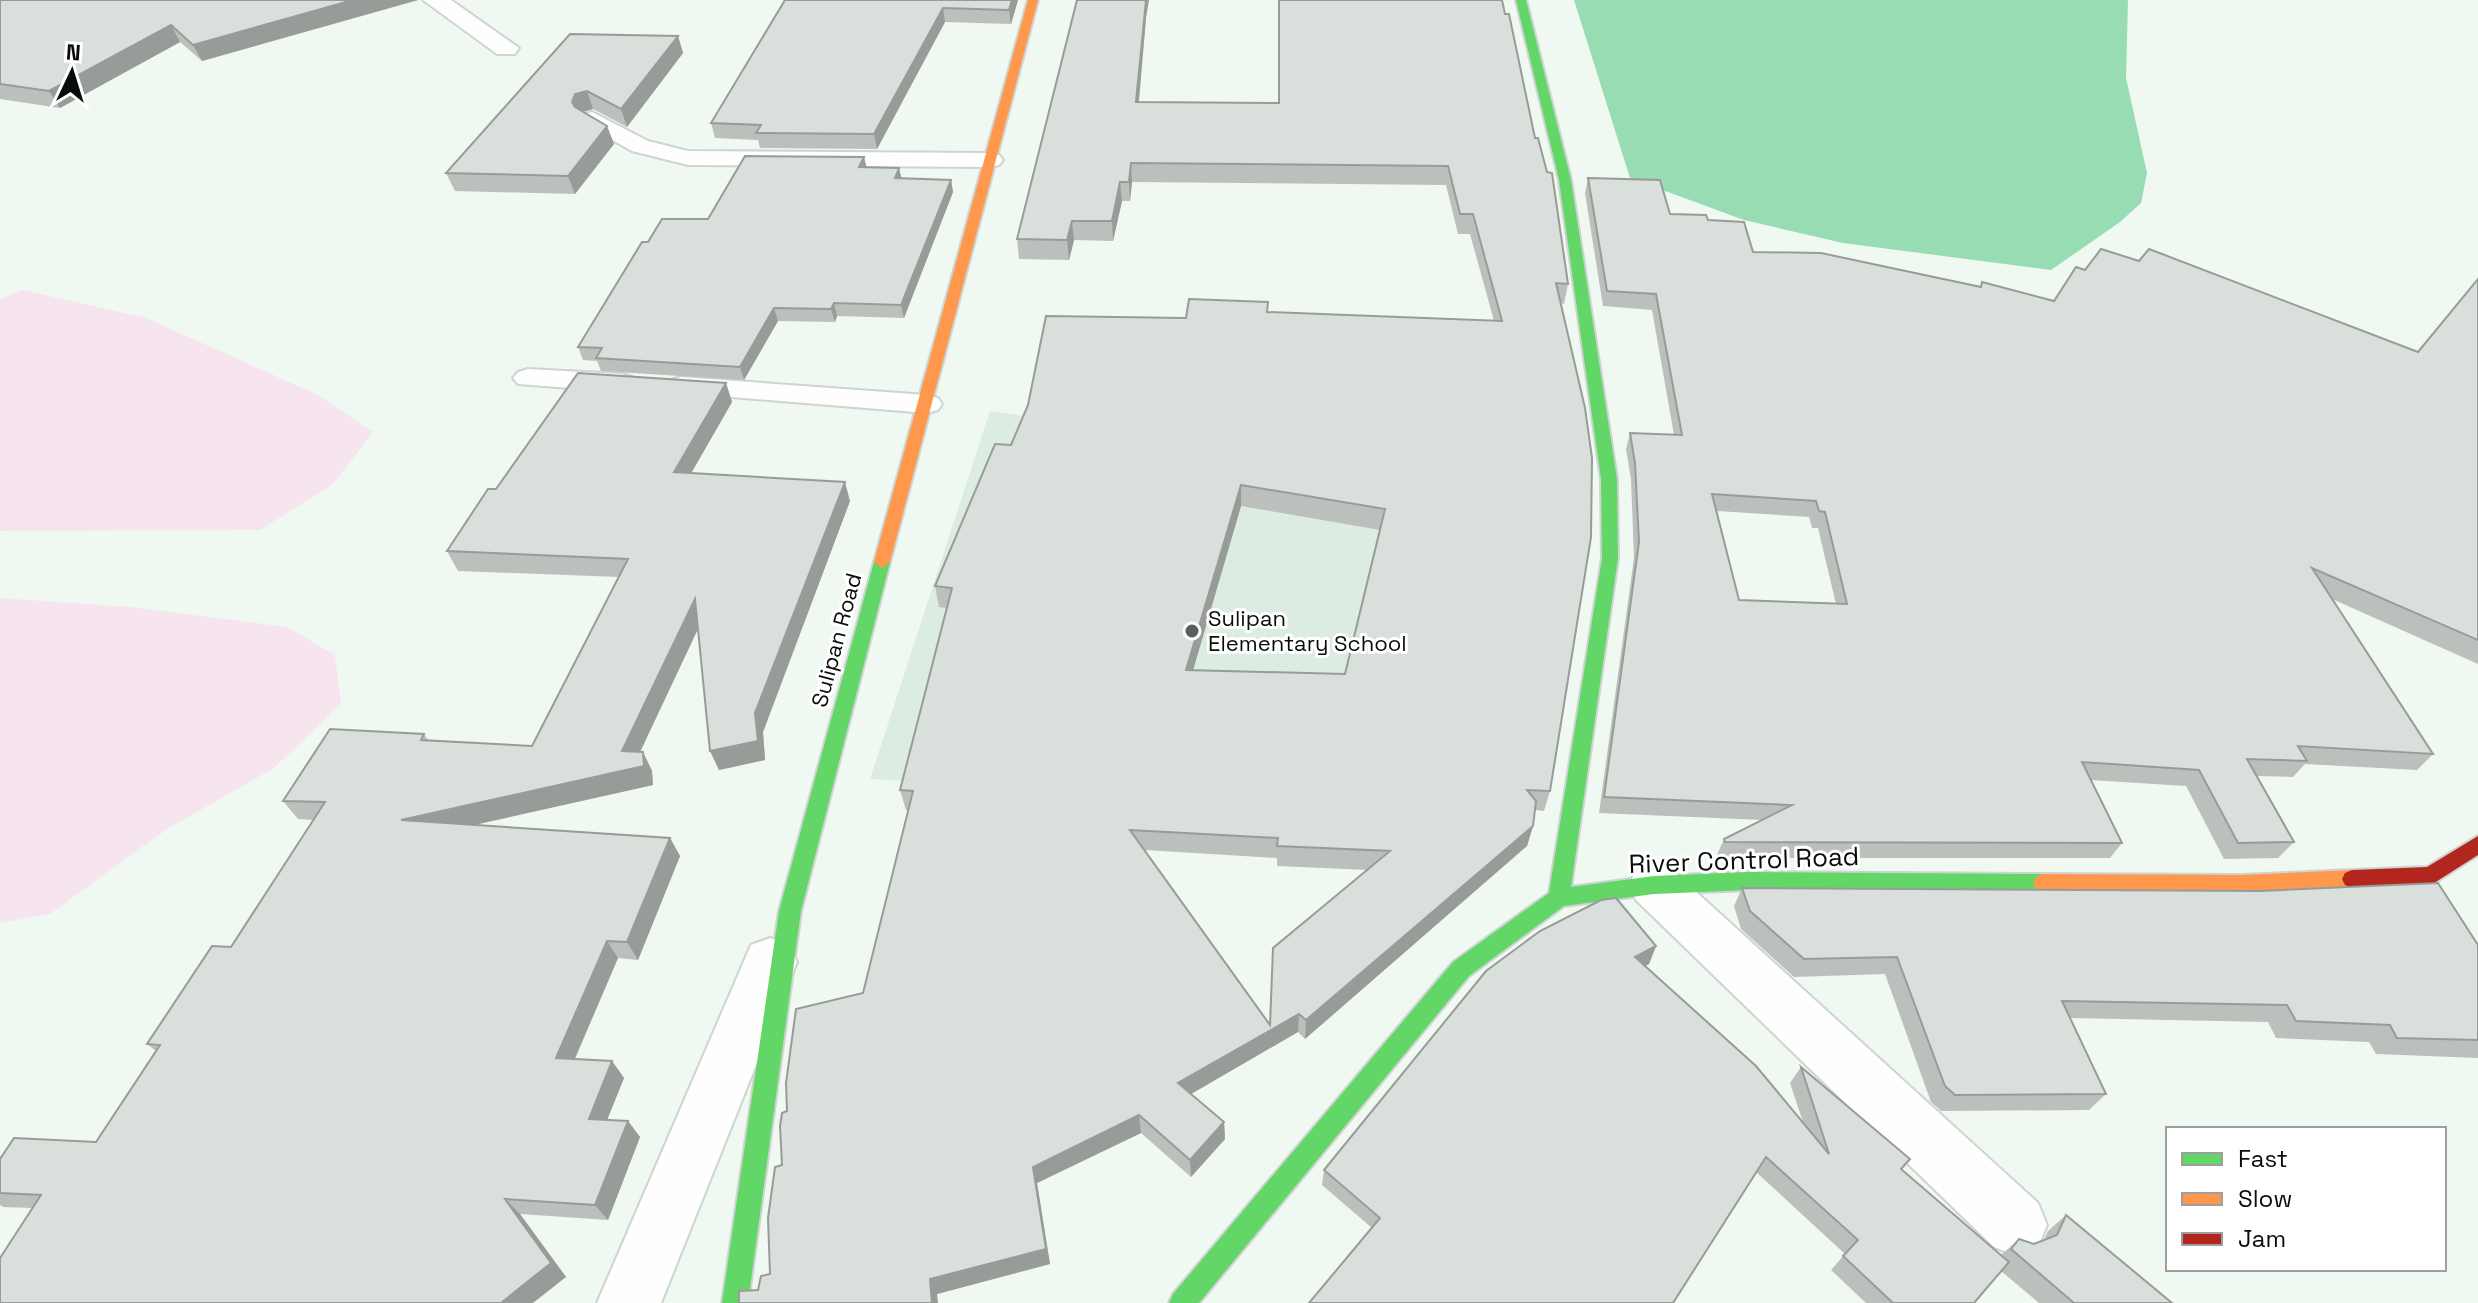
<svg xmlns="http://www.w3.org/2000/svg" width="2478" height="1303" viewBox="0 0 2478 1303" font-family="'Space Grotesk',sans-serif">
<rect width="100%" height="100%" fill="#f0f8f2"/>
<path fill="#ddece1" d="M990,411L1490,482L1436,811L870,779Z"/>
<g fill="#f6e5ee">
<path d="M23,290L146,318L318,395L373,432L333,484L260,530L0,531V299Z"/>
<path d="M0,598L130,607L287,627L335,655L341,704L274,768L167,829L50,914L0,923Z"/>
</g>
<path fill="#97dcb2" d="M1574,0H2128L2126,78L2147,173L2141,203L2120,222L2051,270L1843,243L1744,220L1630,178Z"/>
<g fill="none" stroke-linecap="round" stroke-linejoin="round">
<g stroke="#ced4d0" stroke-width="4">
<g id="lane">
<path d="M592,112L648,141L688,151L991,153L999,155L1003,160L999,165L991,167L688,165L632,151L584,124L581,119L584,114Z"/>
<path d="M528,369L622,374L632,377L637,383L632,389L622,392L518,384L513,378L518,372Z"/>
<path d="M681,377L927,395L938,398L942,404L938,410L927,413L671,392L666,386L671,380Z"/>
</g>
</g>
<g stroke="#ced4d0" stroke-width="4">
<g id="street">
<path d="M423,0H451L519,48L515,54H497Z"/>
<path d="M1654,863L1672,870L2038,1203L2047,1225L2038,1247L2016,1256L1994,1247L1636,900L1629,885L1636,870Z"/>
<path d="M770,938L789,945L797,962L661,1303H597L751,945Z"/>
</g>
</g>
<g stroke="#ced4d0" stroke-width="4">
<g id="fast">
<path d="M1516,0H1526L1571,180L1617,479L1618,558L1571,887L1654,876L1749,872L2043,874L2050,877L2053,883L2050,889L2043,892L1749,890L1654,894L1564,906L1469,976L1199,1303H1169L1173,1294L1453,962L1549,893L1602,558L1601,479L1559,180Z"/>
<path d="M882,556L890,562L801,911L748,1303H722L779,911L874,562Z"/>
</g>
</g>
<g stroke="#ced4d0" stroke-width="4">
<g id="slow">
<path d="M1028,0H1038L890,562L882,568L874,562Z"/>
<path d="M2352,870L2359,873L2362,879L2359,885L2352,888L2242,893L2043,892L2036,889L2033,883L2036,877L2043,874L2242,875Z"/>
</g>
</g>
<g stroke="#ced4d0" stroke-width="4">
<path id="jam" d="M2478,836V855L2431,885L2352,888L2345,885L2342,879L2345,873L2352,870L2427,867Z"/>
</g>
<use href="#lane" fill="#fdfefd" fill-rule="evenodd"/>
<use href="#street" fill="#fdfefd" fill-rule="evenodd"/>
<use href="#fast" fill="#63d668" fill-rule="evenodd"/>
<use href="#slow" fill="#ff974d" fill-rule="evenodd"/>
<use href="#jam" fill="#b3261e" fill-rule="evenodd"/>
</g>
<g fill="#bbc0bc" fill-rule="evenodd">
<path d="M0,0H418L202,61L180,42L60,108L0,99Z"/>
<path d="M785,0H1018L1011,24L945,22L877,149L760,148L758,140L715,138L711,123Z"/>
<path d="M1146,18L1139,102L1535,138L1568,284L1564,304L1561,303L1550,791L1544,811L1535,810L1533,826L1527,846L1305,1039L1298,1032L1191,1094L1224,1122L1225,1139L1191,1177L1141,1133L1037,1183L1050,1264L937,1294L758,1290L770,1274L787,1111L863,993L909,810H906L900,790L947,608L939,607L935,586L1011,445L1186,318L1268,302V312L1494,321L1470,234H1458L1446,185L1132,182L1130,201H1122L1113,241L1074,240L1069,260L1019,259L1017,239ZM1241,506L1380,530L1345,674L1193,670ZM1145,850L1277,858V866L1368,870L1270,1025Z"/>
<path d="M678,36L683,53L627,127L593,109L583,112L607,126L614,144L575,194L455,191L446,173Z"/>
<path d="M864,157L866,167L901,178L951,180L953,192L904,318L837,316L835,322L778,321L744,380L601,371L597,361L583,360L578,347L648,242L708,219Z"/>
<path d="M1588,178L1670,214L1708,220L1753,252L1980,286L2054,301L2418,352L2478,279V664L2332,599L2433,754L2417,770L2305,764L2293,777L2256,776L2294,842L2278,858L2224,859L2186,786L2090,780L2122,843L2110,858H1718L1717,855L1724,839L1762,820L1599,813L1634,558L1631,479L1626,449L1630,433L1674,435L1652,310L1603,306L1585,193ZM1717,511L1809,517L1812,528H1818L1836,604L1739,600Z"/>
<path d="M726,383L732,402L691,473L850,501L763,732L765,760L719,770L698,629L640,752H643L652,771L653,785L475,825L670,838L680,856L638,960L618,958L575,1059L612,1061L624,1078L607,1120L628,1121L640,1137L608,1220L520,1214L566,1277L32,1208L3,1207L0,1205V1159L96,1142L156,1051L147,1044L231,947L314,820L298,819L283,801L424,734L428,740L532,746L619,577L458,571L447,551L496,489Z"/>
<path d="M1742,888L2478,945V1058L2376,1054L2369,1042L2276,1038L2268,1022L2070,1018L2106,1094L2089,1110L1941,1111L1931,1102L1885,974L1794,977L1741,929L1734,906Z"/>
<path d="M1656,946L1649,964L1645,966L1803,1122L1790,1083L1801,1067L1901,1169L2001,1255L2019,1239L2034,1244L2044,1240L2048,1231L2066,1215L2171,1303H2039L2001,1271L1974,1303H1866L1831,1270L1845,1254L1756,1172L1372,1228L1322,1185L1324,1170Z"/>
</g>
<g fill="#989c99">
<path d="M353,0H418L202,61L193,45Z"/>
<path d="M1012,0H1018L1011,24L1009,10Z"/>
<path d="M1146,0H1149L1146,18L1137,120L1136,102Z"/>
<path d="M943,8L945,22L877,149L874,134Z"/>
<path d="M171,25L180,42L60,108L49,91Z"/>
<path d="M678,36L683,53L627,127L621,109Z"/>
<path d="M587,91L593,109L581,112L578,121L572,102L575,94Z"/>
<path d="M607,126L614,144L575,194L568,176Z"/>
<path d="M864,157L867,169L859,167Z"/>
<path d="M1131,163L1132,182L1130,201L1129,182Z"/>
<path d="M899,168L902,180L895,178Z"/>
<path d="M951,180L953,192L904,318L901,305Z"/>
<path d="M1120,182L1122,201L1113,241L1112,221Z"/>
<path d="M1072,221L1074,240L1069,260L1067,240Z"/>
<path d="M834,303L837,316L835,322L831,309Z"/>
<path d="M774,308L778,321L744,380L740,367Z"/>
<path d="M726,383L732,402L681,491L674,472Z"/>
<path d="M845,482L850,501L763,732L765,760L719,770L710,751L755,713Z"/>
<path d="M1241,485V506L1187,691L1186,670Z"/>
<path d="M695,599L703,618L632,769L643,752L652,771L653,785L415,838L401,820L622,751Z"/>
<path d="M1533,826L1527,846L1305,1039L1306,1020Z"/>
<path d="M670,838L680,856L638,960L627,942Z"/>
<path d="M607,941L618,958L568,1074L556,1058Z"/>
<path d="M1656,946L1649,964L1628,975L1635,957Z"/>
<path d="M1299,1014L1298,1032L1179,1101L1178,1083Z"/>
<path d="M612,1061L624,1078L601,1135L589,1119Z"/>
<path d="M1139,1115L1141,1133L1037,1183L1050,1264L937,1294L938,1303H932L930,1279L1033,1167Z"/>
<path d="M628,1121L640,1137L608,1220L595,1205Z"/>
<path d="M1224,1122L1225,1139L1191,1177L1190,1160Z"/>
<path d="M505,1199L520,1214L566,1277L533,1303H501Z"/>
</g>
<g fill="#d9dfdb" stroke="#989c99" stroke-width="2" fill-rule="evenodd">
<path d="M0,0H353L193,45L171,25L49,91L0,84Z"/>
<path d="M785,0H1012L1009,10L943,8L874,134L756,133L761,125L711,123Z"/>
<path d="M1077,0H1146L1136,102L1279,103V0H1502L1505,14H1509L1535,138H1538L1547,172L1552,173L1568,284L1556,283L1585,408L1592,458L1591,537L1550,791L1527,790L1536,801L1533,826L1306,1020L1299,1014L1178,1083L1224,1122L1190,1160L1139,1115L1033,1167L1046,1249L930,1279L932,1303H739V1291L758,1290L761,1276L770,1274L768,1218L775,1167L782,1165L780,1126L782,1113L787,1111L786,1083L796,1009L863,993L913,791L900,790L952,588L935,586L995,444L1011,445L1028,405L1046,316L1186,318L1189,299L1268,302L1267,312L1502,321L1473,214H1460L1448,166L1131,163L1129,182H1120L1112,221H1072L1067,240L1017,239ZM1241,485L1385,509L1345,674L1186,670ZM1130,830L1278,838L1277,846L1390,851L1273,948L1270,1025Z"/>
<path d="M570,34L678,36L621,109L587,91L575,94L572,102L575,107L607,126L568,176L446,173Z"/>
<path d="M745,156L864,157L859,167L899,168L895,178L951,180L901,305L834,303L831,309L774,308L740,367L596,358L602,348L578,347L642,242H648L662,219H708Z"/>
<path d="M1588,178L1660,180L1670,214L1706,215L1708,220L1744,222L1753,252L1821,253L1981,287L1982,282L2054,301L2076,267L2085,270L2101,249L2139,261L2149,249L2418,352L2478,279V640L2312,568L2433,754L2298,746L2307,761L2247,759L2294,842L2238,843L2199,770L2082,762L2122,843L1725,842L1724,839L1792,805L1604,797L1639,542L1635,463L1630,433L1682,435L1656,294L1607,291ZM1712,494L1816,501L1819,511L1825,512L1847,604L1739,600Z"/>
<path d="M578,373L726,383L674,472L845,482L755,713L758,741L710,751L695,599L622,751L643,752L644,766L401,820L670,838L627,942L607,941L556,1058L612,1061L589,1119L628,1121L595,1205L505,1199L551,1263L501,1303H0V1258L41,1195L0,1193V1159L14,1138L96,1142L160,1045L147,1044L212,946L231,947L325,802L283,801L330,729L424,734L421,740L532,746L628,559L447,551L488,489H496Z"/>
<path d="M2438,883L2478,945V1040L2397,1038L2390,1025L2296,1021L2287,1005L2062,1001L2106,1094L1955,1095L1945,1086L1897,957L1804,959L1750,911L1742,888L2260,891Z"/>
<path d="M1616,898L1656,946L1635,957L1756,1066L1829,1154L1801,1067L1910,1159L1901,1169L2009,1262L1974,1303H1893L1843,1256L1858,1240L1766,1157L1673,1303H1309L1380,1218L1324,1170L1486,971L1540,931L1601,900Z"/>
<path d="M2066,1215L2172,1303H2074L2011,1249L2019,1239L2034,1244L2057,1235Z"/>
</g>
<circle fill="#5a5f5b" stroke="#fff" stroke-width="3" cx="1192" cy="631" r="8"/>
<g text-anchor="middle" dominant-baseline="central" stroke-width="6" stroke-linejoin="round" paint-order="stroke">
<g font-size="22" fill="#090d0a" stroke="#fff" text-anchor="start">
<text x="1208" y="618">Sulipan<tspan x="1208" dy="25">Elementary School</tspan></text>
</g>
<g font-size="22" fill="#090d0a" stroke="#fff">
<text transform="translate(836 640) rotate(-75)">Sulipan Road</text>
</g>
<g font-size="26" fill="#090d0a" stroke="#fff">
<text transform="translate(1744 860) rotate(-2)">River Control Road</text>
</g>
</g>
<rect x="2166" y="1127" width="280" height="144" fill="#ffffff" stroke="#9d9e9d" stroke-width="2"/>
<rect x="2182" y="1153" width="40" height="12" fill="#63d668" stroke="#9d9e9d" stroke-width="2"/>
<text x="2238" y="1167" font-size="24" fill="#090d0a">Fast</text>
<rect x="2182" y="1193" width="40" height="12" fill="#ff974d" stroke="#9d9e9d" stroke-width="2"/>
<text x="2238" y="1207" font-size="24" fill="#090d0a">Slow</text>
<rect x="2182" y="1233" width="40" height="12" fill="#b3261e" stroke="#9d9e9d" stroke-width="2"/>
<text x="2238" y="1247" font-size="24" fill="#090d0a">Jam</text>
<g transform="translate(72 72) rotate(4)" stroke="#ffffff" stroke-width="6" paint-order="stroke">
<path d="M0-6L14 30L0 20L-14 30Z" fill="#090d0a"/>
<text y="-12" font-size="22" font-weight="bold" text-anchor="middle" fill="#090d0a">N</text>
</g>
</svg>
